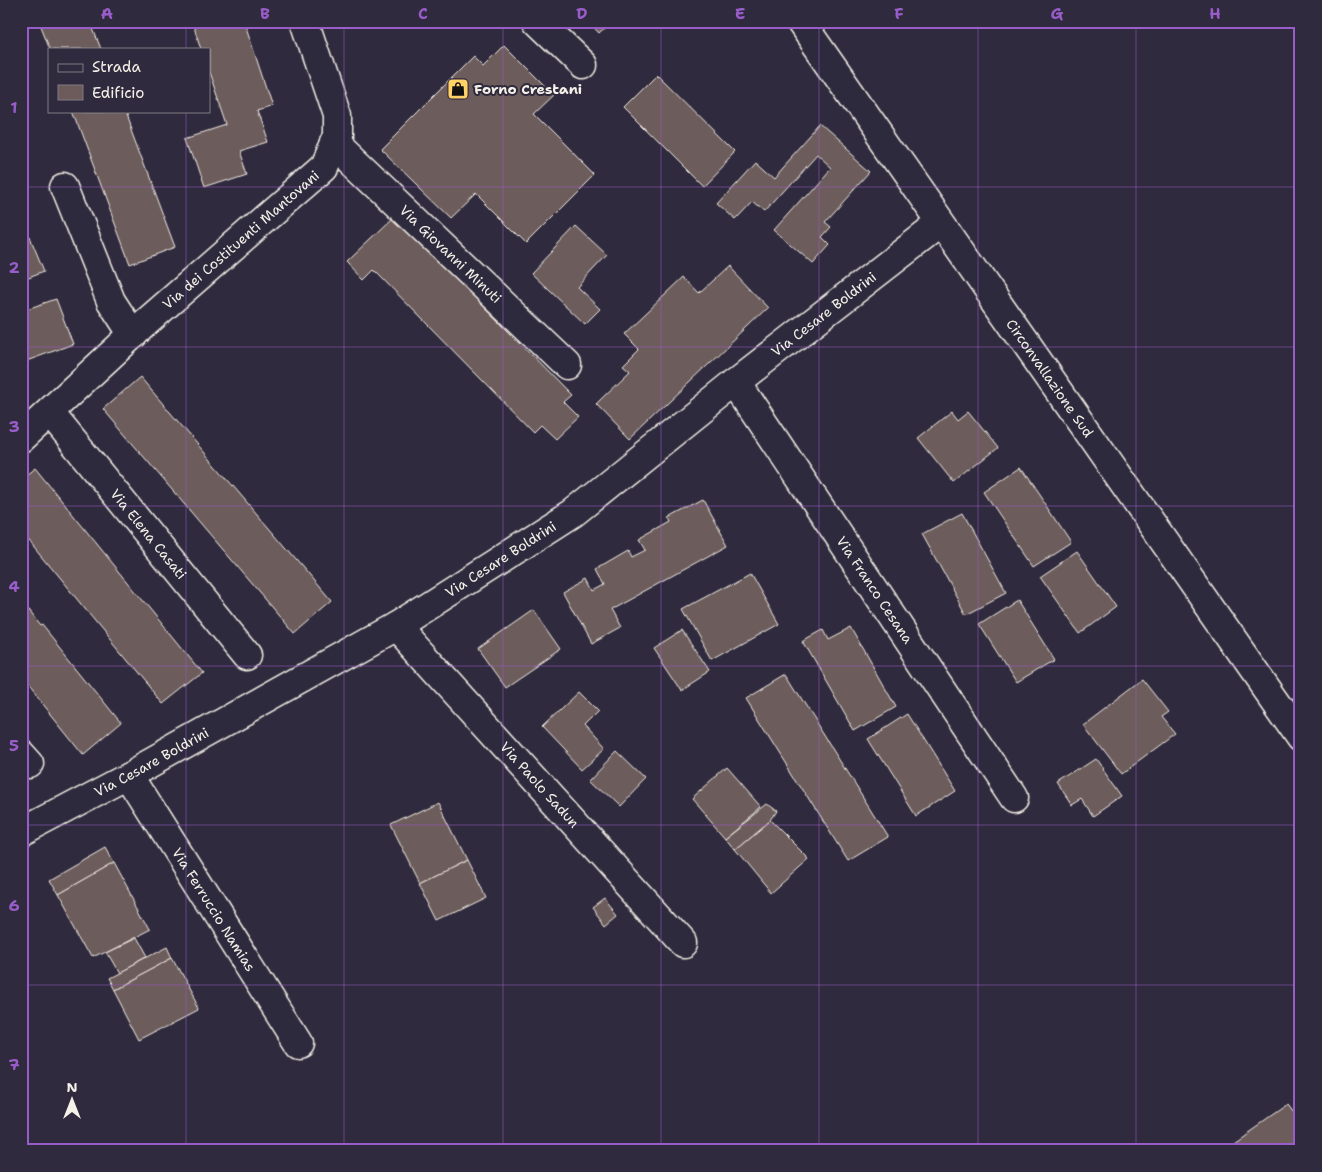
<svg xmlns="http://www.w3.org/2000/svg" width="1322" height="1172" viewBox="0 0 1322 1172" font-family="'Shantell Sans',sans-serif">
<rect width="100%" height="100%" fill="#2f2a3d"/>
<filter id="ink" filterUnits="userSpaceOnUse"><feTurbulence type="fractalNoise" baseFrequency=".02" numOctaves="2"/><feDisplacementMap in="SourceGraphic" scale="10" xChannelSelector="R" yChannelSelector="G"/><feConvolveMatrix kernelMatrix="1 2 1 2 8 2 1 2 1" color-interpolation-filters="sRGB"/></filter>
<g filter="url(#ink)">
<g fill="#6d5b5b" stroke="#f4f1e8">
<path d="M39,21H90L101,49H50Z"/>
<path d="M192,21H244L272,106L257,111L268,142L239,151L247,174L204,188L187,138L227,125L209,72V49H201Z"/>
<path d="M588,21H612L599,33Z"/>
<path d="M504,45L554,95L534,114L595,175L526,244L476,194L451,218L380,149L473,56L483,66Z"/>
<path d="M656,74L735,152L702,186L623,107Z"/>
<path d="M73,111H124L175,247L130,264Z"/>
<path d="M820,126L871,171L825,222L831,227L822,237L830,245L813,264L774,230L830,167L816,154L764,212L752,202L735,220L716,203L755,160L774,177Z"/>
<path d="M395,216L571,395L563,402L578,417L555,439L540,425L533,432L374,270L364,280L347,262Z"/>
<path d="M25,225L44,271L21,280V226Z"/>
<path d="M576,226L607,255L577,287L600,309L585,324L531,273Z"/>
<path d="M728,266L768,308L630,439L596,404L630,371L623,365L639,349L624,334L684,277L699,293Z"/>
<path d="M56,299L73,344L21,363V311Z"/>
<path d="M140,377L332,602L295,634L103,409Z"/>
<path d="M952,411L958,419L968,411L998,448L954,483L918,438Z"/>
<path d="M1021,467L1071,542L1034,566L984,492Z"/>
<path d="M35,468L202,673L163,704L21,531V479Z"/>
<path d="M703,500L728,545L610,610L620,628L591,644L563,592L588,578L594,590L605,584L597,569L628,551L631,557L645,550L639,540L671,522L669,518Z"/>
<path d="M962,513L1006,593L966,614L922,534Z"/>
<path d="M1077,551L1116,607L1080,633L1040,576Z"/>
<path d="M750,573L779,624L712,661L683,609Z"/>
<path d="M1017,600L1054,659L1016,682L979,624Z"/>
<path d="M21,602L40,626L42,625L121,723L83,755L21,678Z"/>
<path d="M534,610L561,649L505,687L478,649Z"/>
<path d="M851,628L896,707L855,731L803,641L823,630L828,640Z"/>
<path d="M682,630L710,672L682,690L654,648Z"/>
<path d="M786,674L888,837L848,861L746,698Z"/>
<path d="M1142,679L1168,712L1161,717L1175,734L1121,774L1083,724Z"/>
<path d="M579,692L598,711L583,726L604,749L582,769L542,727Z"/>
<path d="M907,714L955,791L916,816L868,739Z"/>
<path d="M617,751L646,779L619,807L590,779Z"/>
<path d="M1096,759L1122,796L1093,816L1082,799L1072,805L1058,784Z"/>
<path d="M727,768L761,807L725,837L692,799Z"/>
<path d="M438,802L467,860L420,883L391,825Z"/>
<path d="M767,804L776,811L770,820L735,849L725,837Z"/>
<path d="M770,820L809,859L771,893L735,849Z"/>
<path d="M105,847L114,863L58,895L49,879Z"/>
<path d="M467,860L486,898L439,921L420,883Z"/>
<path d="M114,863L150,929L93,958L58,895Z"/>
<path d="M605,898L618,914L606,924L593,907Z"/>
<path d="M134,938L145,958L117,973L105,952Z"/>
<path d="M167,947L172,958L113,989L107,978Z"/>
<path d="M172,958L199,1008L139,1039L113,989Z"/>
<path d="M1286,1104L1301,1124V1151H1240L1233,1141Z"/>
</g>
<g fill="none" stroke-linecap="round" stroke-linejoin="round">
<g stroke="#f4f1e8" stroke-width="31">
<g id="street">
<path d="M537,21L583,65"/>
<path id="s1" d="M334,143L567,365"/>
<path d="M65,186L111,301L133,335"/>
<path id="s2" d="M736,382L1014,798"/>
<path id="s3" d="M50,413L247,655"/>
<path id="s4" d="M21,438L142,326L324,167L337,137V116L305,21"/>
<path id="s5" d="M396,626L683,943"/>
<path d="M21,754L30,764"/>
<path id="s6" d="M129,775L298,1043"/>
<path id="s7" d="M21,832L129,775L396,626L573,513L736,382L940,224"/>
</g>
</g>
<g stroke="#f4f1e8" stroke-width="31">
<g id="secondary">
<path id="s8" d="M800,21L1301,737"/>
</g>
</g>
<use href="#street" stroke="#2f2a3d" stroke-width="28"/>
<use href="#secondary" stroke="#2f2a3d" stroke-width="28"/>
</g>
</g>
<path fill="none" stroke="#995dc9" stroke-width="1" stroke-opacity="0.55" d="M186,21V49M344,21V1151M503,21V1151M661,21V1151M819,21V1151M978,21V1151M1136,21V1151M186,111V1151M21,187H1301M21,347H1301M21,506H1301M21,666H1301M21,825H1301M21,985H1301"/>
<defs>
<g id="shop-square" transform="scale(1.125)"><rect x="-9" y="-9" width="18" height="18" rx="4" fill="#ffd166" stroke="#2f2a3d"/><path d="M-5-2.5h2.3a2.7 3.5 0 0 1 5.4 0H5L5.5 6h-11ZM-1.5-2.5h3a1.5 2.3 0 0 0-3 0Z" fill="#111"/></g>
</defs>
<g fill-rule="evenodd">
<use href="#shop-square" x="458" y="89"/>
</g>
<g text-anchor="middle" dominant-baseline="central" stroke-width="4" stroke-linejoin="round" paint-order="stroke">
<g font-size="14" font-weight="bold" fill="#f4f1e8" stroke="#2f2a3d" text-anchor="start">
<text x="474" y="89">Forno Crestani</text>
</g>
<g font-size="14" fill="#f4f1e8" stroke="#2f2a3d">
<text stroke="none"><textPath href="#s4" startOffset="296">Via dei Costituenti Mantovani</textPath></text>
<text stroke="none"><textPath href="#s1" startOffset="161">Via Giovanni Minuti</textPath></text>
<text stroke="none"><textPath href="#s7" startOffset="958">Via Cesare Boldrini</textPath></text>
<text stroke="none"><textPath href="#s8" startOffset="436">Circonvallazione Sud</textPath></text>
<text stroke="none"><textPath href="#s3" startOffset="156">Via Elena Casati</textPath></text>
<text stroke="none"><textPath href="#s7" startOffset="552">Via Cesare Boldrini</textPath></text>
<text stroke="none"><textPath href="#s2" startOffset="250">Via Franco Cesana</textPath></text>
<text stroke="none"><textPath href="#s7" startOffset="148">Via Cesare Boldrini</textPath></text>
<text stroke="none"><textPath href="#s5" startOffset="214">Via Paolo Sadun</textPath></text>
<text stroke="none"><textPath href="#s6" startOffset="159">Via Ferruccio Namias</textPath></text>
</g>
</g>
<rect width="1322" height="1172" fill="none" stroke="#2f2a3d" stroke-width="55"/>
<rect x="48" y="48" width="162" height="65" fill="#2f2a3d" stroke="#7e7a81"/>
<rect x="58" y="64" width="25" height="8" fill="#2f2a3d" stroke="#7e7a81"/>
<text x="92" y="72" font-size="15" fill="#f4f1e8">Strada</text>
<rect x="58" y="85" width="25" height="15" fill="#6d5b5b" stroke="#7e7a81"/>
<text x="92" y="98" font-size="15" fill="#f4f1e8">Edificio</text>
<g transform="translate(72 1100)" stroke="#2f2a3d" stroke-width="4" paint-order="stroke">
<path d="M0-4L9 19L0 12L-9 19Z" fill="#f4f1e8"/>
<text y="-8" font-size="14" font-weight="bold" text-anchor="middle" fill="#f4f1e8">N</text>
</g>
<rect x="28" y="28" width="1266" height="1116" fill="none" stroke="#995dc9" stroke-width="2"/>
<g font-size="16" text-anchor="middle" font-weight="bold" fill="#995dc9">
<text x="107" y="19">A</text>
<text x="265" y="19">B</text>
<text x="423" y="19">C</text>
<text x="582" y="19">D</text>
<text x="740" y="19">E</text>
<text x="899" y="19">F</text>
<text x="1057" y="19">G</text>
<text x="1215" y="19">H</text>
<text x="14" y="113">1</text>
<text x="14" y="273">2</text>
<text x="14" y="432">3</text>
<text x="14" y="592">4</text>
<text x="14" y="751">5</text>
<text x="14" y="911">6</text>
<text x="14" y="1070">7</text>
</g>
</svg>
